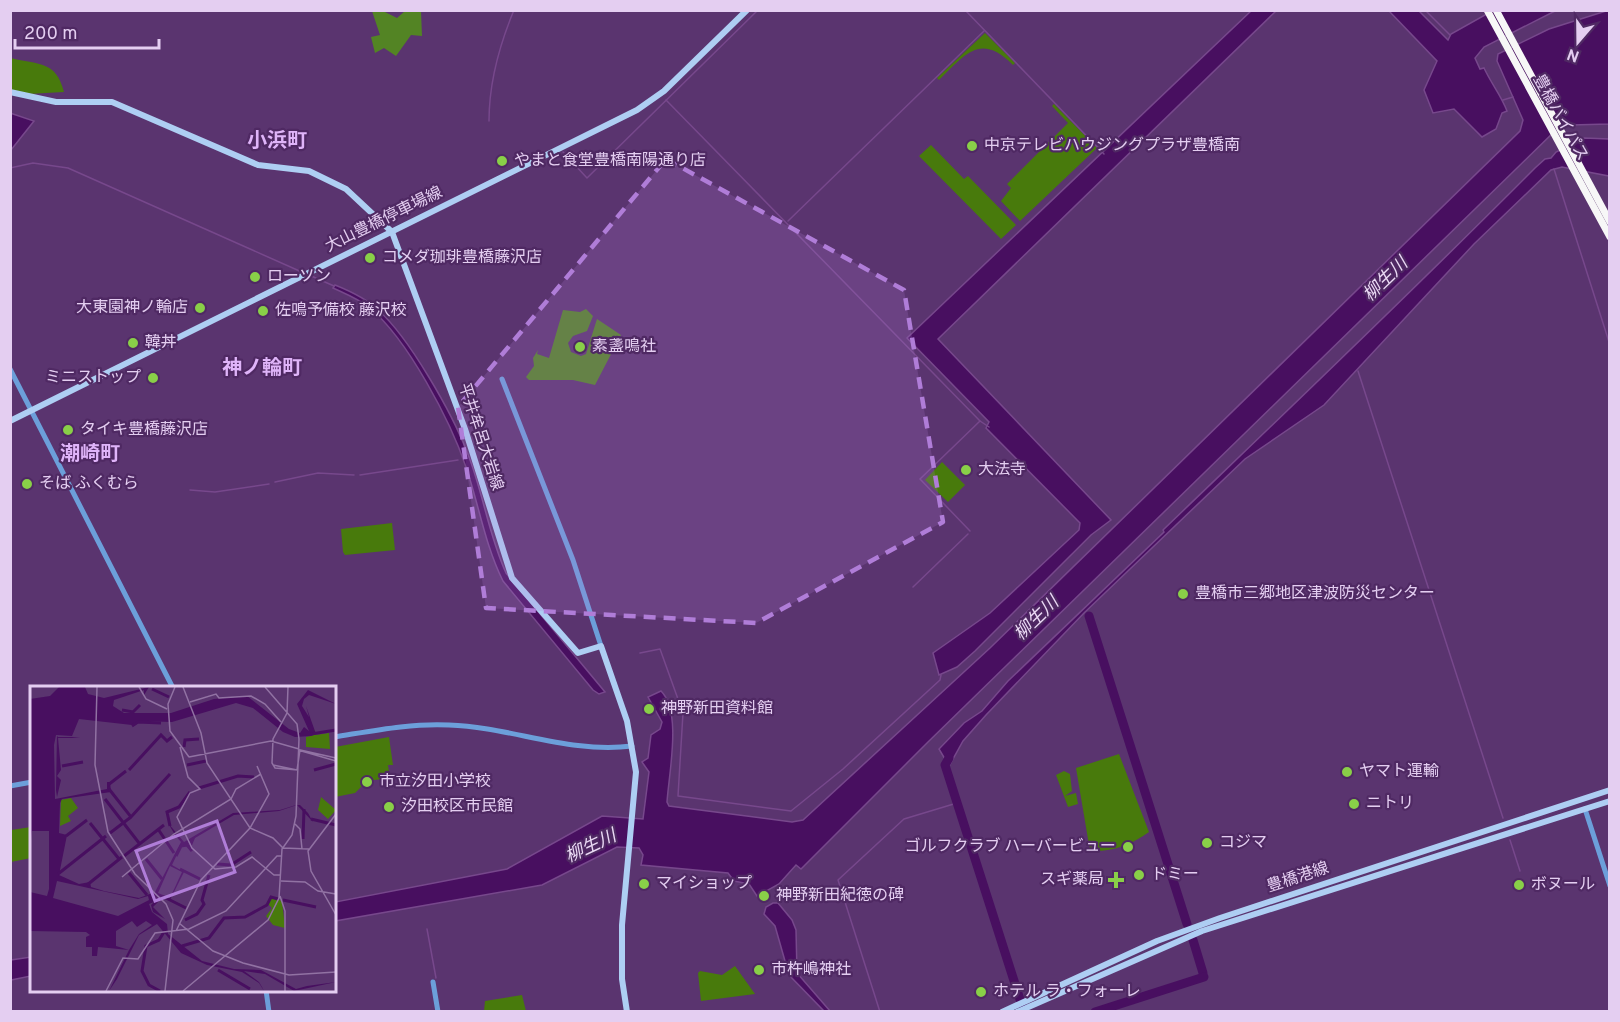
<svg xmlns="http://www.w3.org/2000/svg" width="1620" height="1022" viewBox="0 0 1620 1022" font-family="Overpass,'Noto Sans JP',sans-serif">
<rect width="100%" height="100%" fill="#5a346f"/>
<g fill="#487a0c">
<path d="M985,33L1015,63L1013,65C980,32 965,55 939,80L937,78Z"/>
<path d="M11,58C38,65 56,60 64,92L28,94L11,90Z"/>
<path d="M1054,104L1097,148L1020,221L1001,201L1011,188L1007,184L1068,123L1052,106Z"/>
<path d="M931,145L964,179L968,176L1016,225L1001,239L919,156Z"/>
<path d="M942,462L965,485L948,502L925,480Z"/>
<path d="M392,523L395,550L345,555L343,552L341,529Z"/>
<path d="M389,737L393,765H388L390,778L367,781L355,793L335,797V747Z"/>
<path d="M1119,754L1149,832C1131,845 1113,852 1090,851L1076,768Z"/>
<path d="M1064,771L1070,774L1072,791L1065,796L1076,793L1078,804L1068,807L1056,775Z"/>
<path d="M31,827V858L11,862V830Z"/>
<path d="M735,966L755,994L701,1001L698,973L700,971L722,975Z"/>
<path d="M522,995L526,1011H484L485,1001Z"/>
</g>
<g fill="#538424">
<path d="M363,11H383L397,18L405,11H421L422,36L411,35L396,56L384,48L375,53L371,37L380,35L372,11Z"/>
<path d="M586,309L593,316L587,331L573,336L568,343L571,352L581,356L586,354L597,319L621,335L595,385L573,380H529L526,377L534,366L533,358L538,350L537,354L549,358L563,310L580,312Z"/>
</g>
<g fill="#480f60" stroke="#77488c" stroke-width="1.5">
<path d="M1557,10L1484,47L1475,58L1480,69L1484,68C1492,85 1501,95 1507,111L1502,113L1496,129L1482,137L1454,109L1433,113L1424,90L1437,61L1389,11H1419L1448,40L1451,34L1492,11Z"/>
<path d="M1251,11H1276L938,339L1111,520L1091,535L975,651L957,667L939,675L933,653L990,613L1079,530L1080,523L986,428L989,422L907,338Z"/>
<path d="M1606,11H1609V124L1571,125L1556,130L928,742L801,869L796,865L779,884L757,896L749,884L734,881L728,873L641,865L643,855L639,848L617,847L542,885L335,921V902L507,869L602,816L643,819L649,772L642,762L648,758L651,735L660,729L662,722L648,697L661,691C682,712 669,772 667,802L669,806L792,822L803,820L990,648L1520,131L1523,120L1497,61L1498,54L1549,29Z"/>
<path d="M10,113L34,121L11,150H10Z"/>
<path d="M1584,138L1609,139V176L1562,167L1551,170L1474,244L1324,405L1245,459L1084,613L986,715L963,741L948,768H944L942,764L945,759L939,749L964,723L982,711L1008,681L1164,532L1163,530C1290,408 1412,292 1535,168L1545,159L1551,158L1556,152Z"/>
<path d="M335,285C350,291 366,298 378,310C409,337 452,413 467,452C483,491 488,534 506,573L605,692L599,694L593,690L503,581C485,545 479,505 466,467C450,420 408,340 370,308C359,299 346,294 333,288Z"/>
<path d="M773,903H778L792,920L796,930L797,973L830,1011H824L789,975L775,926L764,914L766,907Z"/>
<path d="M31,957V976L11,980V960Z"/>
</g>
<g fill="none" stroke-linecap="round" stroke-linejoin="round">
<g stroke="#77488c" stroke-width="1.5">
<path d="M965,10L1104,154"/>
<path d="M1425,10L1450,35"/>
<path d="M666,100L980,421"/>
<path d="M1503,100L1513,97"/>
<path d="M489,121C489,82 499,46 514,10"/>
<path d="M563,152L587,178L758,10"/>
<path d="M10,168L33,163L68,168L304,273"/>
<path d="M1554,169L1610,345"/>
<path d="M788,221L984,31"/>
<path d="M309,275L334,286"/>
<path d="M1358,371L1503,818"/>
<path d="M360,475L458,460"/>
<path d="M275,482L318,473L354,475"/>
<path d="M190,490L215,492L269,484"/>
<path d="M970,531L920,479L980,421L989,427"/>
<path d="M913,587L968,534"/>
<path d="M640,653L660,649L683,713L678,796L791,811L843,769L940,680L941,675"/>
<path d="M1510,840L1520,871"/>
<path d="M427,929L436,978"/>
<path d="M880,1012L838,880L904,819L957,803"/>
</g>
<g stroke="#480f60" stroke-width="9">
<path d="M1089,616L1187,924"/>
<path d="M949,758L945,765L1024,1012"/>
<path d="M1193,940L1203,973"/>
<path d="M1095,1012L1204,977"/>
</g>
<g stroke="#6c9fda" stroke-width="5">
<path d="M10,369L173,688"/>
<path d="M502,379L573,560L601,646"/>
<path d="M334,737C372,731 411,723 449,725C511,727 569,754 632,746"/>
<path d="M10,786L32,782"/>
<path d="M1585,809L1610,886"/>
<path d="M433,982L438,1012"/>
<path d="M266,990L269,1012"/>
</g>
<g stroke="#aecef3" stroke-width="6">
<path d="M10,92L56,102H112L258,165L309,171L346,189L392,232L465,429L512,578L578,653L601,646L627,721L636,772L622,925V979L627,1012"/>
<path d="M10,421L637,110L664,91L747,10"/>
<path d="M1002,1012L1157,941L1220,918L1610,790"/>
<path d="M1017,1012L1202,931L1610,801"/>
</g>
<g stroke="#f7f7f7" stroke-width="7">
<path d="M1487,10L1610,237"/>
<path d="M1496,10L1610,222"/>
</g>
</g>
<path fill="#b07dd8" fill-opacity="0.2" stroke="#b07dd8" stroke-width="4.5" stroke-dasharray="12 8" stroke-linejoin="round" d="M666,159L904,290L943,522L756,623L486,608L458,407Z"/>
<g fill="#89cf48" stroke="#4f2963" stroke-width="2">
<circle cx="972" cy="146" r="6"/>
<circle cx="502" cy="161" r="6"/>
<circle cx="370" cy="258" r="6"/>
<circle cx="255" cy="277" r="6"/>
<circle cx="200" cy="308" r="6"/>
<circle cx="263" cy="311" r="6"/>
<circle cx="133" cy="343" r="6"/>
<circle cx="580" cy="347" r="6"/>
<circle cx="153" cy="378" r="6"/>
<circle cx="68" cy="430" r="6"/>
<circle cx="966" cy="470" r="6"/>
<circle cx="27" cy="484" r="6"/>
<circle cx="1183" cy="594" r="6"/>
<circle cx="649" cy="709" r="6"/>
<circle cx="1347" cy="772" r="6"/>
<circle cx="367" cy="782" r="6"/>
<circle cx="1354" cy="804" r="6"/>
<circle cx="389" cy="807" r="6"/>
<circle cx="1207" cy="843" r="6"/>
<circle cx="1128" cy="847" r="6"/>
<circle cx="1139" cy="875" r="6"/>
<path d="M1113 871h6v6h6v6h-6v6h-6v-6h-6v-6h6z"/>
<circle cx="644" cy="884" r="6"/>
<circle cx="1519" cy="885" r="6"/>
<circle cx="764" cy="896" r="6"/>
<circle cx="759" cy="970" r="6"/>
<circle cx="981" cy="992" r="6"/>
</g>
<g text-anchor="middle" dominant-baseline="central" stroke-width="4.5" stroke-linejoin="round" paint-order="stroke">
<g font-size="16" fill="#e4cef1" stroke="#4f2963">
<text transform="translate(1560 118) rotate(61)">豊橋バイパス</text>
<text transform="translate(384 220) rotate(-26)">大山豊橋停車場線</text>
<text transform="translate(480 437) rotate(72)">平井牟呂大岩線</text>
<text transform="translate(1298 878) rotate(-18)">豊橋港線</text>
</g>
<g font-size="16" fill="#e4cef1" stroke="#4f2963" text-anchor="start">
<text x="984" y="146">中京テレビハウジングプラザ豊橋南</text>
<text x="514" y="161">やまと食堂豊橋南陽通り店</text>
<text x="382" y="258">コメダ珈琲豊橋藤沢店</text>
<text x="267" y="277">ローソン</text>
<text x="188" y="308" text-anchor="end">大東園神ノ輪店</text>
<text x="275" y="311">佐鳴予備校 藤沢校</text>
<text x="145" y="343">韓丼</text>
<text x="592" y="347">素盞鳴社</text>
<text x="141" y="378" text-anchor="end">ミニストップ</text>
<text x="80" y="430">タイキ豊橋藤沢店</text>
<text x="978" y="470">大法寺</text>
<text x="39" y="484">そば ふくむら</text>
<text x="1195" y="594">豊橋市三郷地区津波防災センター</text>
<text x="661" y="709">神野新田資料館</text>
<text x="1359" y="772">ヤマト運輸</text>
<text x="379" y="782">市立汐田小学校</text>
<text x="1366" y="804">ニトリ</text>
<text x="401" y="807">汐田校区市民館</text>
<text x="1219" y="843">コジマ</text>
<text x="1116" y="847" text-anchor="end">ゴルフクラブ ハーバービュー</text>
<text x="1151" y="875">ドミー</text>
<text x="1104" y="880" text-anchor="end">スギ薬局</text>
<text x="656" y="884">マイショップ</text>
<text x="1531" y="885">ボヌール</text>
<text x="776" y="896">神野新田紀徳の碑</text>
<text x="771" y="970">市杵嶋神社</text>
<text x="993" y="992">ホテル ラ・フォーレ</text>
</g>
<g font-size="18" font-style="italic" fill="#ebdaf5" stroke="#4f2963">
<text transform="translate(1386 280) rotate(-44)">柳生川</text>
<text transform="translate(1037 619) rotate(-44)">柳生川</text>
<text transform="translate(591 847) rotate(-25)">柳生川</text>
</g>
<g font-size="20" font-weight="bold" fill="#dfb4f9" stroke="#4f2963">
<text x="277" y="142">小浜町</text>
<text x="262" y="369">神ノ輪町</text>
<text x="90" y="455">潮崎町</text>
</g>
</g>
<g transform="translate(30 686)">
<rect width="306" height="306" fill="#5a346f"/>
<path d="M284,43L286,49L299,47L300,63L276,61V51L284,49ZM291,111L306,124L298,133L288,124ZM41,112L48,122L38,130L41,135L30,140L31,114ZM241,211L252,215L255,242L243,239L236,230L242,222L238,218Z" fill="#487a0c"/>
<path d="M29,1H55L58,8L74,12L119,1L114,9V4L84,14L83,20L94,27H141L184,13L217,10L259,43L270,47L274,41L279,45L267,18L278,4L306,18L279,9L274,13L272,20L279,31L276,20L286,48L281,50L265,51L253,46L223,22L206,17L142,36L108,35L102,39L49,33L42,50L26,49L24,59L25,113L77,103V96H80L81,106L32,113L30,117L29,147L37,149L29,189L49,198L60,196L61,201L74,205L109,212L125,206L151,156L145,149L138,137L154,156L203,127L250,124L266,119H270L278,127L283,136L267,119L249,125L204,129L165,152L160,164L158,158L151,160L142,179L154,186L140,214L133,211L123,221L135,233L123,226L121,219L124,216L119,218L122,226L137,238L138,248L172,275L204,283L231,284L266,303L277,300L306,296L264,305L235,288L214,285L229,296L232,301L234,305L229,297L212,286L177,279L151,267L127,238L109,249L87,293L79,305L99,264L68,261L67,270H62V261H56V251L60,249L56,246L0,245V206L17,210L19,203V145H2L0,162V13L20,10ZM140,180L152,186L140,212L128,207ZM27,195L108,213L118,210L119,214L88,230L23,212ZM102,235L107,241L116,235L122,239L109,248L99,264L86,260V245ZM27,50L28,51H42L50,52H51H28L31,84L27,90L31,94L27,111L26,104Z" fill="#480f60" fill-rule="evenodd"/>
<path fill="none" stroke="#480f60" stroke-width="3" d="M122,3L139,11M92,24L103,26L110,19M102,40L108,36L131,37M281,48L306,44M154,61L155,54L169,53M157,79L176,75M32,80L53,76M99,84L131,49L137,55L142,51M284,84L306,78M78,99L96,85M169,102L208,90L224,91M79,103L101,131L140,88M75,113L109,157M281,133L306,139M60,137L72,152M140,140L137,126L149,121L160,106M128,143L144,167M80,147L101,131M36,150L57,134M73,153L89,173M273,153L274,123M94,170L134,139M146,170L151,160L157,159L162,165M116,173L132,193M187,178L201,179L221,166M150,183L170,193M99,187L117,209M28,188L76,150M57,199L92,171M132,210L156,222M253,214L286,221M155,234L167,228L174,218L172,214L179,189M152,260L179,252L194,232L215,231L237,219L241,211L248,213M188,284L220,303M130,305L119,299L112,285L116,260L129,254L134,246"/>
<path fill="none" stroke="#9172a3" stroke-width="1.5" d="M67,1L65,79L78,146L105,188L136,218L143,234L135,305M109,1L116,13L137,23M145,1L138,18L140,45L159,71M153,1L171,47L177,77L220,142L243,152L253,162L279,163M258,1L257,27L243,53L242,77L245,82L268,84M160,16L186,8L189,12L221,10L235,18L251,36M150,61L158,91L170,103L160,107L147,131L162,162L185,183L206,181L222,171L244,189H251M268,64L306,75M159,71L241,55L269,63M243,79L267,84L270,64L306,72M306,128L278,165L281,185L306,229M265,138L270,143L272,163M92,191L144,148L201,113L206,103L231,88M251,195L275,196L288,205L306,208M250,210L255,225V305M149,237L183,265L213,277L259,289L306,286M146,245L171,194L220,142L239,108L227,80M76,305L93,272L108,273L125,247L159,243L196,225L247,170H252M153,305L238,234L249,212L252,163L262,149L266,130L269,53L267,38L235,1"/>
<path fill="#b07dd8" fill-opacity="0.15" stroke="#b07dd8" stroke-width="3" d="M187,135L205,186L125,215L106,165Z"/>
<rect width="306" height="306" fill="none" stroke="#e4cef1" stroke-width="3"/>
</g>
<rect width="1620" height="1022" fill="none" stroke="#e4cef1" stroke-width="24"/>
<g transform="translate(1578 42) rotate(200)" stroke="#4f2963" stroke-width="4.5" paint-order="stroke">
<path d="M0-4.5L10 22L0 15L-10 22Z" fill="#e4cef1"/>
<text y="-9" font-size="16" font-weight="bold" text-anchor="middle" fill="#e4cef1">N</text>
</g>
<path d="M15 39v9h144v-9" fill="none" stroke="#e4cef1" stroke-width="3"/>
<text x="24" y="39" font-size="18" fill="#e4cef1" stroke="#4f2963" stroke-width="4.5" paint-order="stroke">200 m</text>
</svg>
